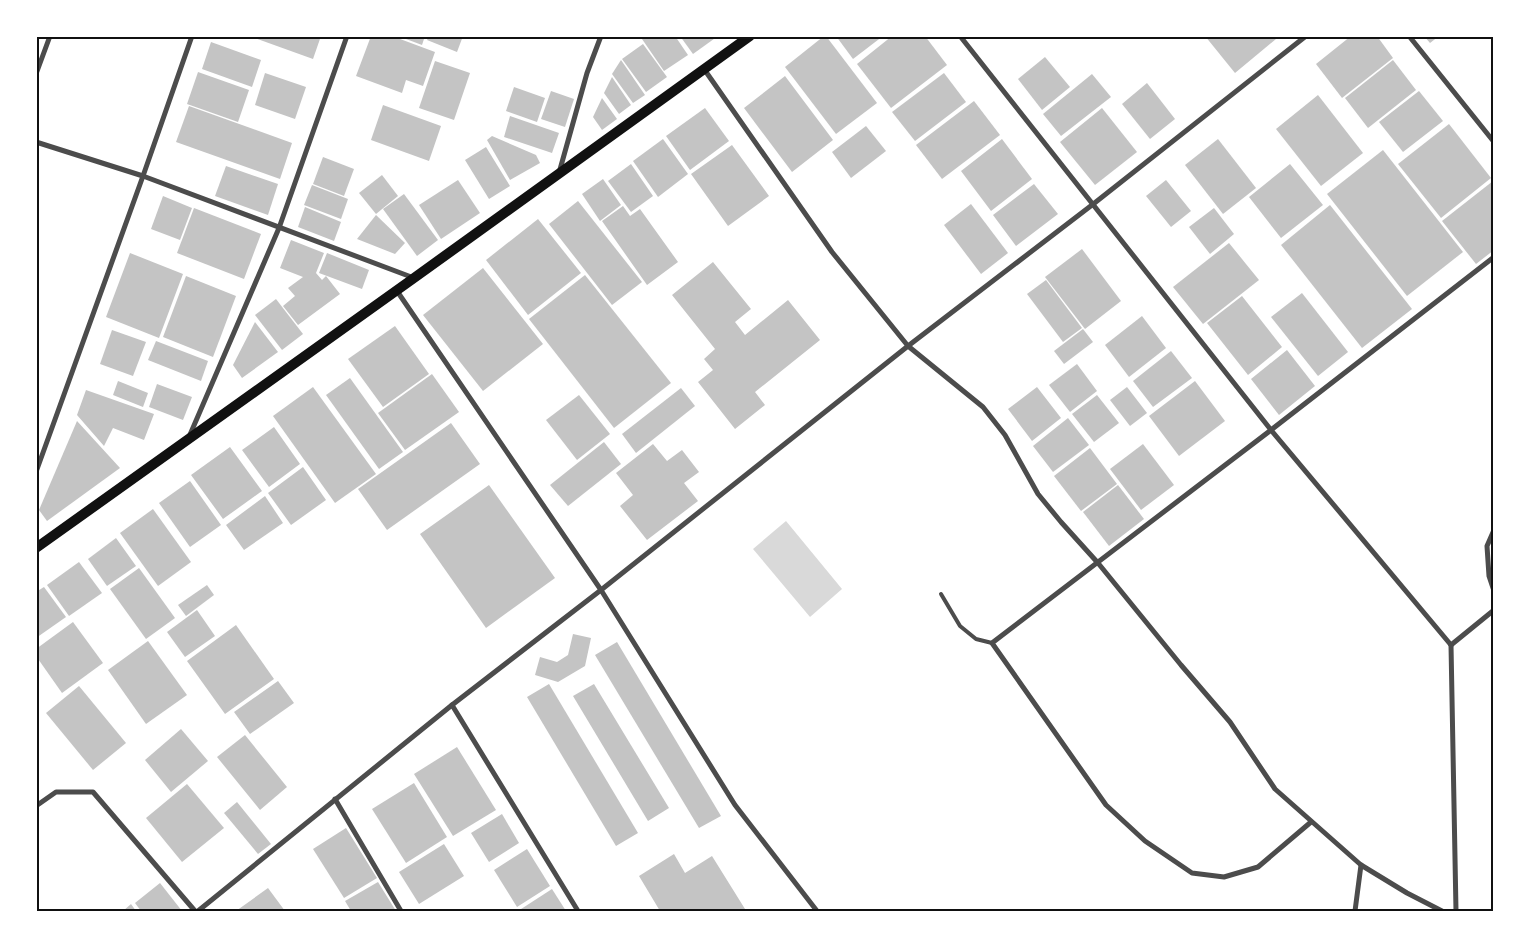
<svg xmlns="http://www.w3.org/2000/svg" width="1530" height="947" viewBox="0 0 1530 947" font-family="Barlow,sans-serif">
<rect width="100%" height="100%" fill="#fff"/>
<path fill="#d9d9d9" d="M786,521L842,589L810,617L753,549Z"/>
<g fill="#c4c4c4">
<path d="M249,36H321L313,59Z"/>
<path d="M371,36H392L435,52L423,86L406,80L402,93L356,76Z"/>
<path d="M398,36H425L422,45Z"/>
<path d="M429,36H463L457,52L427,40Z"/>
<path d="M646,36H675L688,55L664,71L642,39Z"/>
<path d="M680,36H718L693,54Z"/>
<path d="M824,36H826L877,103L836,134L785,67Z"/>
<path d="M836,36H883L853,59Z"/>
<path d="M892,36H925L947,65L891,108L857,64Z"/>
<path d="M1205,36H1273L1276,39L1235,73Z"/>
<path d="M1351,36H1377L1393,58L1342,98L1316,64Z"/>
<path d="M1424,36H1439L1430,43Z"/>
<path d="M211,42L261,60L252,87L202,69Z"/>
<path d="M643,44L667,77L646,92L622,59Z"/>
<path d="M1045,57L1070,87L1042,110L1018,79Z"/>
<path d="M621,60L645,95L633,103L612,74Z"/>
<path d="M1393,60L1416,90L1368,128L1345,98Z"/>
<path d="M435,61L470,73L454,120L419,108Z"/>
<path d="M198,72L249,90L238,122L187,104Z"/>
<path d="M265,73L306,87L295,119L255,105Z"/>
<path d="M944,73L966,102L915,141L892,112Z"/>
<path d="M1092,74L1111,97L1061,136L1043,114Z"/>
<path d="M785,76L833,140L792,172L744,108Z"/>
<path d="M612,77L631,105L619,114L604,93Z"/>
<path d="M1147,83L1175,119L1150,139L1122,104Z"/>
<path d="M514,87L545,98L537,122L506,111Z"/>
<path d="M551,91L574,99L565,127L541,119Z"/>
<path d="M1419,91L1443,121L1403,152L1379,122Z"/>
<path d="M1318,95L1363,153L1321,186L1276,129Z"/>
<path d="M602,98L617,119L602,130L593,117Z"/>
<path d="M974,101L1000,135L942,179L916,145Z"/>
<path d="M383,105L441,126L429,161L371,140Z"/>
<path d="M189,106L292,143L280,179L176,142Z"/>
<path d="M705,108L729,141L690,170L666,136Z"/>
<path d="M1102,108L1137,152L1095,185L1060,142Z"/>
<path d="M510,116L559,133L552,153L504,137Z"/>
<path d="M1449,124L1491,178L1441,218L1398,164Z"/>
<path d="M866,126L886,151L851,178L832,152Z"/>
<path d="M492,136L536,155L540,163L510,180L487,140Z"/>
<path d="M663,139L688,174L658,197L633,161Z"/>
<path d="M1002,139L1032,179L991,211L961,171Z"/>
<path d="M1218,139L1256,188L1223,214L1185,165Z"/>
<path d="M732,145L769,196L728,226L691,174Z"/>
<path d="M486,147L510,186L489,199L465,160Z"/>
<path d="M1383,150L1463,252L1407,296L1327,194Z"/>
<path d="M323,157L354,169L344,196L313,184Z"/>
<path d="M631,164L653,196L631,212L608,181Z"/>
<path d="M1290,164L1323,205L1281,238L1249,197Z"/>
<path d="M226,166L278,184L268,215L215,196Z"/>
<path d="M382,175L398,196L376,214L359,193Z"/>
<path d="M603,179L621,205L600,221L582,194Z"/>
<path d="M458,180L480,213L441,239L419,205Z"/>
<path d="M1166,180L1191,211L1171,227L1146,196Z"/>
<path d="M1493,181L1494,250L1476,264L1442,221Z"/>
<path d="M1034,184L1058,214L1016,246L993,215Z"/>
<path d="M312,185L348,199L341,219L304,205Z"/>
<path d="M404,194L438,240L417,256L383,209Z"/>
<path d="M163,196L192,208L180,240L151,229Z"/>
<path d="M578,201L642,282L612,305L549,224Z"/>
<path d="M971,204L1008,253L981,274L944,225Z"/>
<path d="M1330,205L1412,309L1362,348L1281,245Z"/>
<path d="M623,206L630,216L640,209L678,262L647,285L602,221Z"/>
<path d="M305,207L341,222L334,241L298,227Z"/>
<path d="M194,208L261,234L244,279L177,253Z"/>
<path d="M1214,208L1234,234L1210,254L1189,227Z"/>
<path d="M376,215L405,243L395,254L357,239Z"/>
<path d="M538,219L581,273L528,315L486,260Z"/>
<path d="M291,240L324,253L316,273L322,280L326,276L340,294L298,325L283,306L295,296L288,288L303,277L280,268Z"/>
<path d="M1229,243L1259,280L1203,324L1173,287Z"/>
<path d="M1082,249L1121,301L1085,329L1045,277Z"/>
<path d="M130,253L183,274L159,338L106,317Z"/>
<path d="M327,253L369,270L362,289L319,273Z"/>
<path d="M713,262L751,309L735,322L745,335L788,300L820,340L755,392L765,405L735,429L698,382L713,370L704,359L715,349L672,295Z"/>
<path d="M483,268L543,344L483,391L423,315Z"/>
<path d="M585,275L671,383L614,428L529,319Z"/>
<path d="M186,276L236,296L213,357L163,337Z"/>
<path d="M1046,280L1082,328L1063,342L1027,294Z"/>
<path d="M1302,293L1348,352L1318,376L1271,317Z"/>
<path d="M1242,296L1282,347L1248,375L1207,323Z"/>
<path d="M276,299L303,334L282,350L255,315Z"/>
<path d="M1142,316L1166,348L1129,377L1105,345Z"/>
<path d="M255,322L278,352L242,378L233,365Z"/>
<path d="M395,326L429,374L383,407L348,359Z"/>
<path d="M1083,329L1093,342L1064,364L1054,351Z"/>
<path d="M112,330L146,342L133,376L100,364Z"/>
<path d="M156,341L208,361L201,381L148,360Z"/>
<path d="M1287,350L1315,386L1279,415L1251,379Z"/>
<path d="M1171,351L1192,378L1153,407L1133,381Z"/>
<path d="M1077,364L1097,391L1070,412L1049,385Z"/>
<path d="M432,374L459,412L405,450L378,413Z"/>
<path d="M350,378L403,452L379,469L326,395Z"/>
<path d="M118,381L148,393L143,407L113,395Z"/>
<path d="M1195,381L1225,421L1179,456L1149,416Z"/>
<path d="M157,384L192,397L183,420L149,407Z"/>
<path d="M313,387L376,474L335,503L273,416Z"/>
<path d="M1037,387L1061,418L1032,441L1008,409Z"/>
<path d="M1127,387L1147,413L1130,426L1110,400Z"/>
<path d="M681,388L695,406L636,453L622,434Z"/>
<path d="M86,390L154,414L144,440L113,428L104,446L77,415Z"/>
<path d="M579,395L610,434L577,460L546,420Z"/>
<path d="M1097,395L1119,423L1094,442L1072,414Z"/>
<path d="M1068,418L1089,445L1053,472L1033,446Z"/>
<path d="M77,421L120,468L47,521L39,510Z"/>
<path d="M451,423L480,464L387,530L358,489Z"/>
<path d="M274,427L300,464L269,487L242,450Z"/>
<path d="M604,442L621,464L568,506L550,485Z"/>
<path d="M653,444L667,461L682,450L699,472L684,483L698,501L647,540L620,506L633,495L616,473Z"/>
<path d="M1143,444L1174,485L1141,510L1110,469Z"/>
<path d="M230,447L262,491L223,519L191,475Z"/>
<path d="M1090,448L1117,484L1081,511L1054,476Z"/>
<path d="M303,467L326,500L291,525L268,493Z"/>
<path d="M190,481L221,525L190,547L159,503Z"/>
<path d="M489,485L555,578L486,628L420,534Z"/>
<path d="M1118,485L1144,519L1109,546L1083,512Z"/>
<path d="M265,496L283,523L244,550L226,525Z"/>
<path d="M153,509L191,562L158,586L120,533Z"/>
<path d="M116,538L136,566L107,586L88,559Z"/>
<path d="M79,562L102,593L69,616L47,585Z"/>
<path d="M139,568L175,618L146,639L110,589Z"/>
<path d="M207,585L214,595L186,616L178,605Z"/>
<path d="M44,587L66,617L36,638V592Z"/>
<path d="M197,610L215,636L185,657L167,632Z"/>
<path d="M73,622L103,663L62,693L36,656V649Z"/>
<path d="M236,625L274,679L225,714L187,661Z"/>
<path d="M573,634L591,638L585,666L558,682L535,675L540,657L557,662L568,655Z"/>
<path d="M148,641L187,695L146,724L108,670Z"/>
<path d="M617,642L721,816L699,828L595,655Z"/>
<path d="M278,681L294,703L250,734L234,712Z"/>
<path d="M549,684L638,833L616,846L527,697Z"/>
<path d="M594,684L669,808L648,821L573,696Z"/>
<path d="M79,686L126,743L93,770L46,713Z"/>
<path d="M181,729L208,761L171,792L145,760Z"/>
<path d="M245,735L287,787L260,810L217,757Z"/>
<path d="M457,747L496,810L453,836L414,774Z"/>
<path d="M414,783L447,837L406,863L372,809Z"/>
<path d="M187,784L224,828L182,862L146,818Z"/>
<path d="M237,802L271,844L258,854L224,813Z"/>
<path d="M502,814L519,843L489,862L471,833Z"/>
<path d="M346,828L377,878L344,898L313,849Z"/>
<path d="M444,844L464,876L419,904L399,872Z"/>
<path d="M527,849L550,886L517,907L494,870Z"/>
<path d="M674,854L685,873L712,856L745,909L742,911H660L639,876Z"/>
<path d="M378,882L396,911H351L345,901Z"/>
<path d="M160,883L182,911H141L135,903Z"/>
<path d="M268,888L285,911H236Z"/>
<path d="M552,889L566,911H518Z"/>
<path d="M131,904L136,911H123Z"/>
</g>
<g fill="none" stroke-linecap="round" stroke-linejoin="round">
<path stroke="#4c4c4c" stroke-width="4" d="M941,594L960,626L976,639L992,643"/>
<g stroke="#4c4c4c" stroke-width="5">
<path d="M960,36L1271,430L1451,645"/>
<path d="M1409,36L1494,142"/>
<path d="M704,69L832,252L908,346L983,407L1005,435L1038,494L1061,522L1098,563L1181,665L1230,722L1275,789L1361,865L1407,893L1442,911"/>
<path d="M36,74L50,36"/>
<path d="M36,142L143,176L414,278"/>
<path d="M559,173L587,73L601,36"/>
<path d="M397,291L601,590L735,805L817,911"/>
<path d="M189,437L279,228L347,36"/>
<path d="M36,472L143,176L192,36"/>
<path d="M1494,530L1487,546L1489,576L1494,591"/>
<path d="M1451,645L1456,911"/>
<path d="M1451,645L1494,610"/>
<path d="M452,705L578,911"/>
<path d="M335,799L401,911"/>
<path d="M36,806L56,792H93L195,911"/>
<path d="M1311,822L1258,867L1224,877L1192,873L1145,841L1106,805L992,643L1271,430L1494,257"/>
<path d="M198,911L452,705L601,590L908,346L1092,205L1306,36"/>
<path d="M1355,911L1361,865"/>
</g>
<path stroke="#111" stroke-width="10" d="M36,548L414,278L750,36"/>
</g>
<rect width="1530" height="947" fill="none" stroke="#ffffff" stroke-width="75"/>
<rect x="38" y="38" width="1454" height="872" fill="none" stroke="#111" stroke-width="2"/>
</svg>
